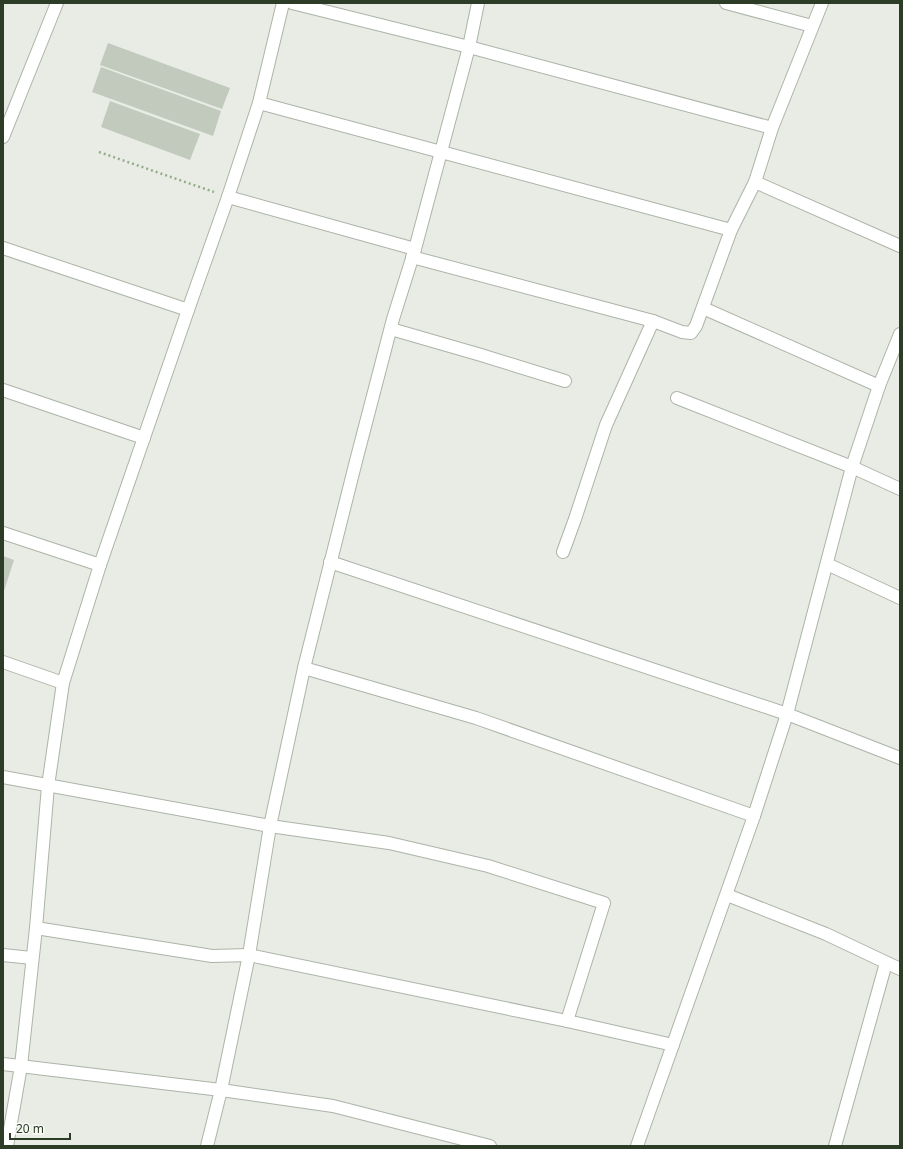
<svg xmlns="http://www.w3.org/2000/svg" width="903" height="1149" viewBox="0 0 903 1149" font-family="'Noto Sans',sans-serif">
<rect width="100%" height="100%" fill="#e8ece5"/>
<g fill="#c2cabd">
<path d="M108,43L230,88L222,109L100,65Z"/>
<path d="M101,67L221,111L213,136L92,92Z"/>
<path d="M110,101L200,134L190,160L101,127Z"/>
<path d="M3,556L14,560L3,594Z"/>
</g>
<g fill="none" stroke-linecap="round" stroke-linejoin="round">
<g stroke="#acb4a8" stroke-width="14">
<g id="minor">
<path d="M292,3L469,47L772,128"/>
<path d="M726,3L812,26"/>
<path d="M259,103L731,230"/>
<path d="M3,137L57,3"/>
<path d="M755,182L900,246"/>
<path d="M228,197L415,249"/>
<path d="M3,248L188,310L228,197L259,103L283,3"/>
<path d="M412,257L653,321L682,332L691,333L696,326L731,230L755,182L772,128L822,3"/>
<path d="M703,308L879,386"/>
<path d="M391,329L481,355L565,381"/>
<path d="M3,390L144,438"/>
<path d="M677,398L852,467L900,489"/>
<path d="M3,533L100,565"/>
<path d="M563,552L575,519L606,425L653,321"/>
<path d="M330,562L787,714L900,758"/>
<path d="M827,564L900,598"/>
<path d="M3,662L63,683"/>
<path d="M304,668L476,718L754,816"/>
<path d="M3,777L270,826L389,843L488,866L604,903L567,1021"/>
<path d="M727,895L826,934L900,969"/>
<path d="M36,928L212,956L249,955L567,1021L673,1045"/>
<path d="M3,955L32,958"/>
<path d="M3,1064L221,1090L333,1106L490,1146"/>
<path d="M7,1146L21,1066L36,928L48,786L63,683L100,565L188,310"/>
<path d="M207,1146L221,1090L249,955L270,826L304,668L356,461L393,319L415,249L469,47L478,3"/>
<path d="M637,1146L754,816L787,714L852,467L879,386L900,334"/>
<path d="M835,1146L886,963"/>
</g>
</g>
<path stroke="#95ac89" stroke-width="2.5" stroke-dasharray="2 3" stroke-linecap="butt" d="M99,152L214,192"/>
<use href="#minor" stroke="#fff" stroke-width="12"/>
</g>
<rect width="903" height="1149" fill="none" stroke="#2d3c26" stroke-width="8"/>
<path d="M10 1133v6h60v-6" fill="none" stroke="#2d3c26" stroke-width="2"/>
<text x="16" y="1133" font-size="12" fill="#2d3c26" stroke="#f7f9f5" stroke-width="3" paint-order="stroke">20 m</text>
</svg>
